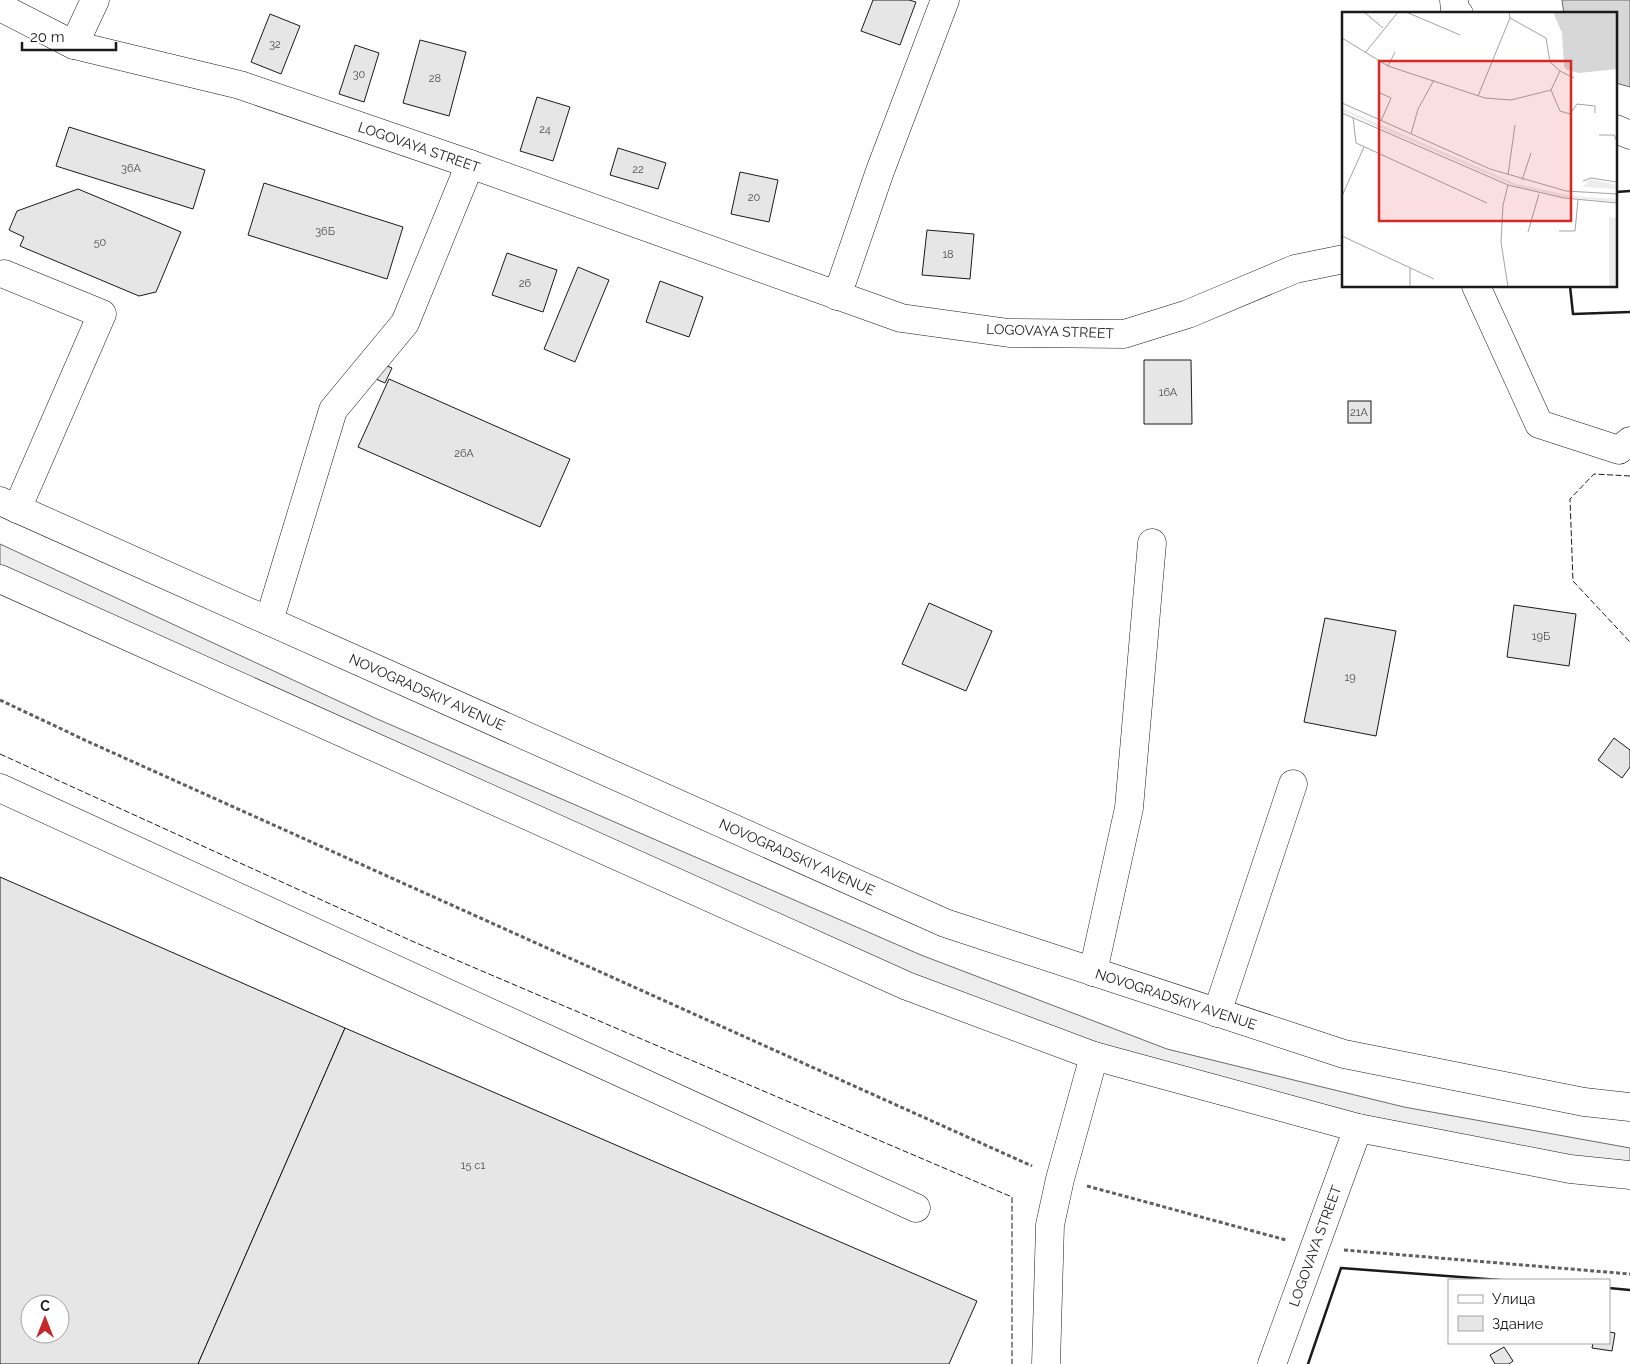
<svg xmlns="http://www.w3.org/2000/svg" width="1630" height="1364" viewBox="0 0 1630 1364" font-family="Raleway,sans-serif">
<rect width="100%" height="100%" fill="#fff"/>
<path fill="#ededed" stroke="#6a6a6a" d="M0,544L375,718L921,955L1167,1049L1404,1107L1630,1148V1168L1378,1124L1157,1067L950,996L0,572Z"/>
<path fill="#d7d7d7" stroke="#6a6a6a" d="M1562,0H1630V87L1616,83V14H1564Z"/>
<g fill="#e6e6e6" stroke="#1a1a1a" fill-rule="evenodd">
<path d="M873,0H909L916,2L900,45L861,31Z"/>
<path d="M270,14L300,26L281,74L251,62Z"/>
<path d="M420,40L466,52L449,116L403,103Z"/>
<path d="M355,45L379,53L364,102L339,94Z"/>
<path d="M537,97L570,107L553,161L520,151Z"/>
<path d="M69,127L205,170L193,209L56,166Z"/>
<path d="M618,148L666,163L658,189L610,175Z"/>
<path d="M740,172L778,180L769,222L731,214Z"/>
<path d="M264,183L403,227L387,279L248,235Z"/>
<path d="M78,189L181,232L156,292L139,296L20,246L24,237L9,230L17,211Z"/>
<path d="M927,230L974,234L970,279L922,275Z"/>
<path d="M507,253L557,270L543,312L492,295Z"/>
<path d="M578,267L609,280L575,362L544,349Z"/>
<path d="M660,281L703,297L689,337L646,322Z"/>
<path d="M1144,360H1191L1192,424H1144Z"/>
<path d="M376,361L392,368L385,383L369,376Z"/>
<path d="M389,379L570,459L540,527L358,447Z"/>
<rect x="1348" y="401" width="23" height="22"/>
<path d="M929,603L992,631L966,691L902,664Z"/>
<path d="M1514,605L1576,614L1569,666L1507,657Z"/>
<path d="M1325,618L1396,631L1376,736L1304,722Z"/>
<path d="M1614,738L1630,750V767L1622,778L1598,760Z"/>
<path d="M0,877L345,1028L198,1364H0ZM30,1304H60V1334H30Z"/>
<path d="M345,1028L977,1301L949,1364H198Z"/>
<path d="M1609,1332L1615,1333L1612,1351L1592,1348L1593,1343H1609Z"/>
<path d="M1504,1347L1513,1361L1509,1364H1495L1490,1355Z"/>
</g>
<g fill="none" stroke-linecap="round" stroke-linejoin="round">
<g stroke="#1a1a1a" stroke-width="29">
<g id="minor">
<path d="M1454,0L1455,10L1459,14"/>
<path d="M0,7L74,45L240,85L470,164L901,318L1009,333L1124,334L1188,314L1295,269L1344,259"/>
<path d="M74,45L95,0"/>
<path d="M1616,129L1630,135"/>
<path d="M4,274L102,314L17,509"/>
<path d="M1476,286L1539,424L1619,450L1630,441"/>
<path d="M837,296L880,171L945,0"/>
<path d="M269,621L333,410L405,323L470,164"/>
<path d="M0,788L916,1208"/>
<path d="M1093,972L1129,808L1152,543"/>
<path d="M1217,1013L1293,784"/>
<path d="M1046,1364L1050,1225L1060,1179L1094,1056"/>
<path d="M1272,1364L1358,1128"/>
</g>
</g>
<g stroke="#1a1a1a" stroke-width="29">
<g id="major">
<path d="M0,501L945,923L1344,1054L1584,1102L1630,1107"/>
<path d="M0,579L907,986L1094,1056L1358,1128L1570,1169L1630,1175"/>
</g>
</g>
<g stroke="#5f5f5f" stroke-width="3" stroke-dasharray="4 2.5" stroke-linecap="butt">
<path d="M0,700L89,742L1032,1166"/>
<path d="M1087,1186L1286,1240"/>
<path d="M1344,1250L1630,1274"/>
</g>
<use href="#minor" stroke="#fff" stroke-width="28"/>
<use href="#major" stroke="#fff" stroke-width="28"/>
<g stroke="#1a1a1a" stroke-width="1" stroke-dasharray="6 2.5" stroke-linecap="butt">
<path d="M1630,476L1594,474L1570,499L1573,581L1630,642"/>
<path d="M0,754L414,942L1012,1197V1364"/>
</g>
<g stroke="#1a1a1a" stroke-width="2.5">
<path d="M1616,192L1630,191"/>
<path d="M1570,286L1573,314L1630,312"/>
<path d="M1609,1288L1630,1290"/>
<path d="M1308,1364L1341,1268L1500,1280"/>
</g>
</g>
<g text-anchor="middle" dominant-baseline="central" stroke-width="4" stroke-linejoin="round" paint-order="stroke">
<g font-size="11" fill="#4d4d4d">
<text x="275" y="44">32</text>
<text x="359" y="74">30</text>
<text x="435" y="78">28</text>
<text x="545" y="129">24</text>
<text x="131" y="168">36А</text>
<text x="638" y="169">22</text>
<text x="754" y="197">20</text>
<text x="325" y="231">36Б</text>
<text x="100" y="242">50</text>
<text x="948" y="254">18</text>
<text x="525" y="283">26</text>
<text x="1168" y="392">16А</text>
<text x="1359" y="412">21А</text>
<text x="464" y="453">26А</text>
<text x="1541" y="636">19Б</text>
<text x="1350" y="677">19</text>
<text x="473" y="1165">15 с1</text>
</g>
<g font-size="14" fill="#1a1a1a" stroke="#fff">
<text transform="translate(419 147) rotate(19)">LOGOVAYA STREET</text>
<text transform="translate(1050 331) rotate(2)">LOGOVAYA STREET</text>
<text transform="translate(427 692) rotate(24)">NOVOGRADSKIY AVENUE</text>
<text transform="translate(797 857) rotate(24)">NOVOGRADSKIY AVENUE</text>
<text transform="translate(1176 999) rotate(18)">NOVOGRADSKIY AVENUE</text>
<text transform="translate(1315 1246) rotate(-70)">LOGOVAYA STREET</text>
</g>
</g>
<g transform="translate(1342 12)">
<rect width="275" height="275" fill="#fff"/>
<path d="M0,96L175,172L231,184L275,187V190L221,185L173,174L0,99ZM248,167L275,173V177L241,175ZM267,205L275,206V275H267Z" fill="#ededed"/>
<path d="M211,0H275V57L237,61L225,58L222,54L220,21Z" fill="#d7d7d7"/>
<path fill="none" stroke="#a3a3a3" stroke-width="1" d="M22,0L41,16M64,0L118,23M0,26L46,54L143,86L169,88L209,78L218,59L208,50L204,26L168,6M23,41L56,0M46,54L53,40M218,59L232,66M209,78L218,99L228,102L235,92L253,94V101M38,81L49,86L39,109M136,84L168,6L167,0M0,91L148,157L224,179L275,182M0,101L166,173L222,186L275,191M11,105L14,131L145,191M69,122L76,97L92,68M257,123H272L275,129M166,163L173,113M180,168L189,141M241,169L249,166L275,170M166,173L161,193L159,230L166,275M0,184L22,135M217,219H233L236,188M186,220L197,182M0,224L92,267M68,256V275"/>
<path fill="#d62828" fill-opacity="0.15" stroke="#d62828" stroke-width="2.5" d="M37,49H229V209H37Z"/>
<rect width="275" height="275" fill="none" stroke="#1a1a1a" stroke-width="2.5"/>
</g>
<rect x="1448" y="1279" width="162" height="65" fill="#ffffff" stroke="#a3a3a3"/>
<rect x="1458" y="1295" width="25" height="8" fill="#ffffff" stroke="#a3a3a3"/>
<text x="1492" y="1304" font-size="15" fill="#1a1a1a">Улица</text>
<rect x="1458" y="1316" width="25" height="15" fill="#e6e6e6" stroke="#a3a3a3"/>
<text x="1492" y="1329" font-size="15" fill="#1a1a1a">Здание</text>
<g transform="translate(45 1319)"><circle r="24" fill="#ffffff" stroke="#a3a3a3"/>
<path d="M0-4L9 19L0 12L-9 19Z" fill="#c62828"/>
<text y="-8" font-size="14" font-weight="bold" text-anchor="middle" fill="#1a1a1a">С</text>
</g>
<path d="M22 42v8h94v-8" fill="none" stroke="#1a1a1a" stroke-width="2.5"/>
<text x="30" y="42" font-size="15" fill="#1a1a1a" stroke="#ffffff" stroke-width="4" paint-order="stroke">20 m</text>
</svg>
